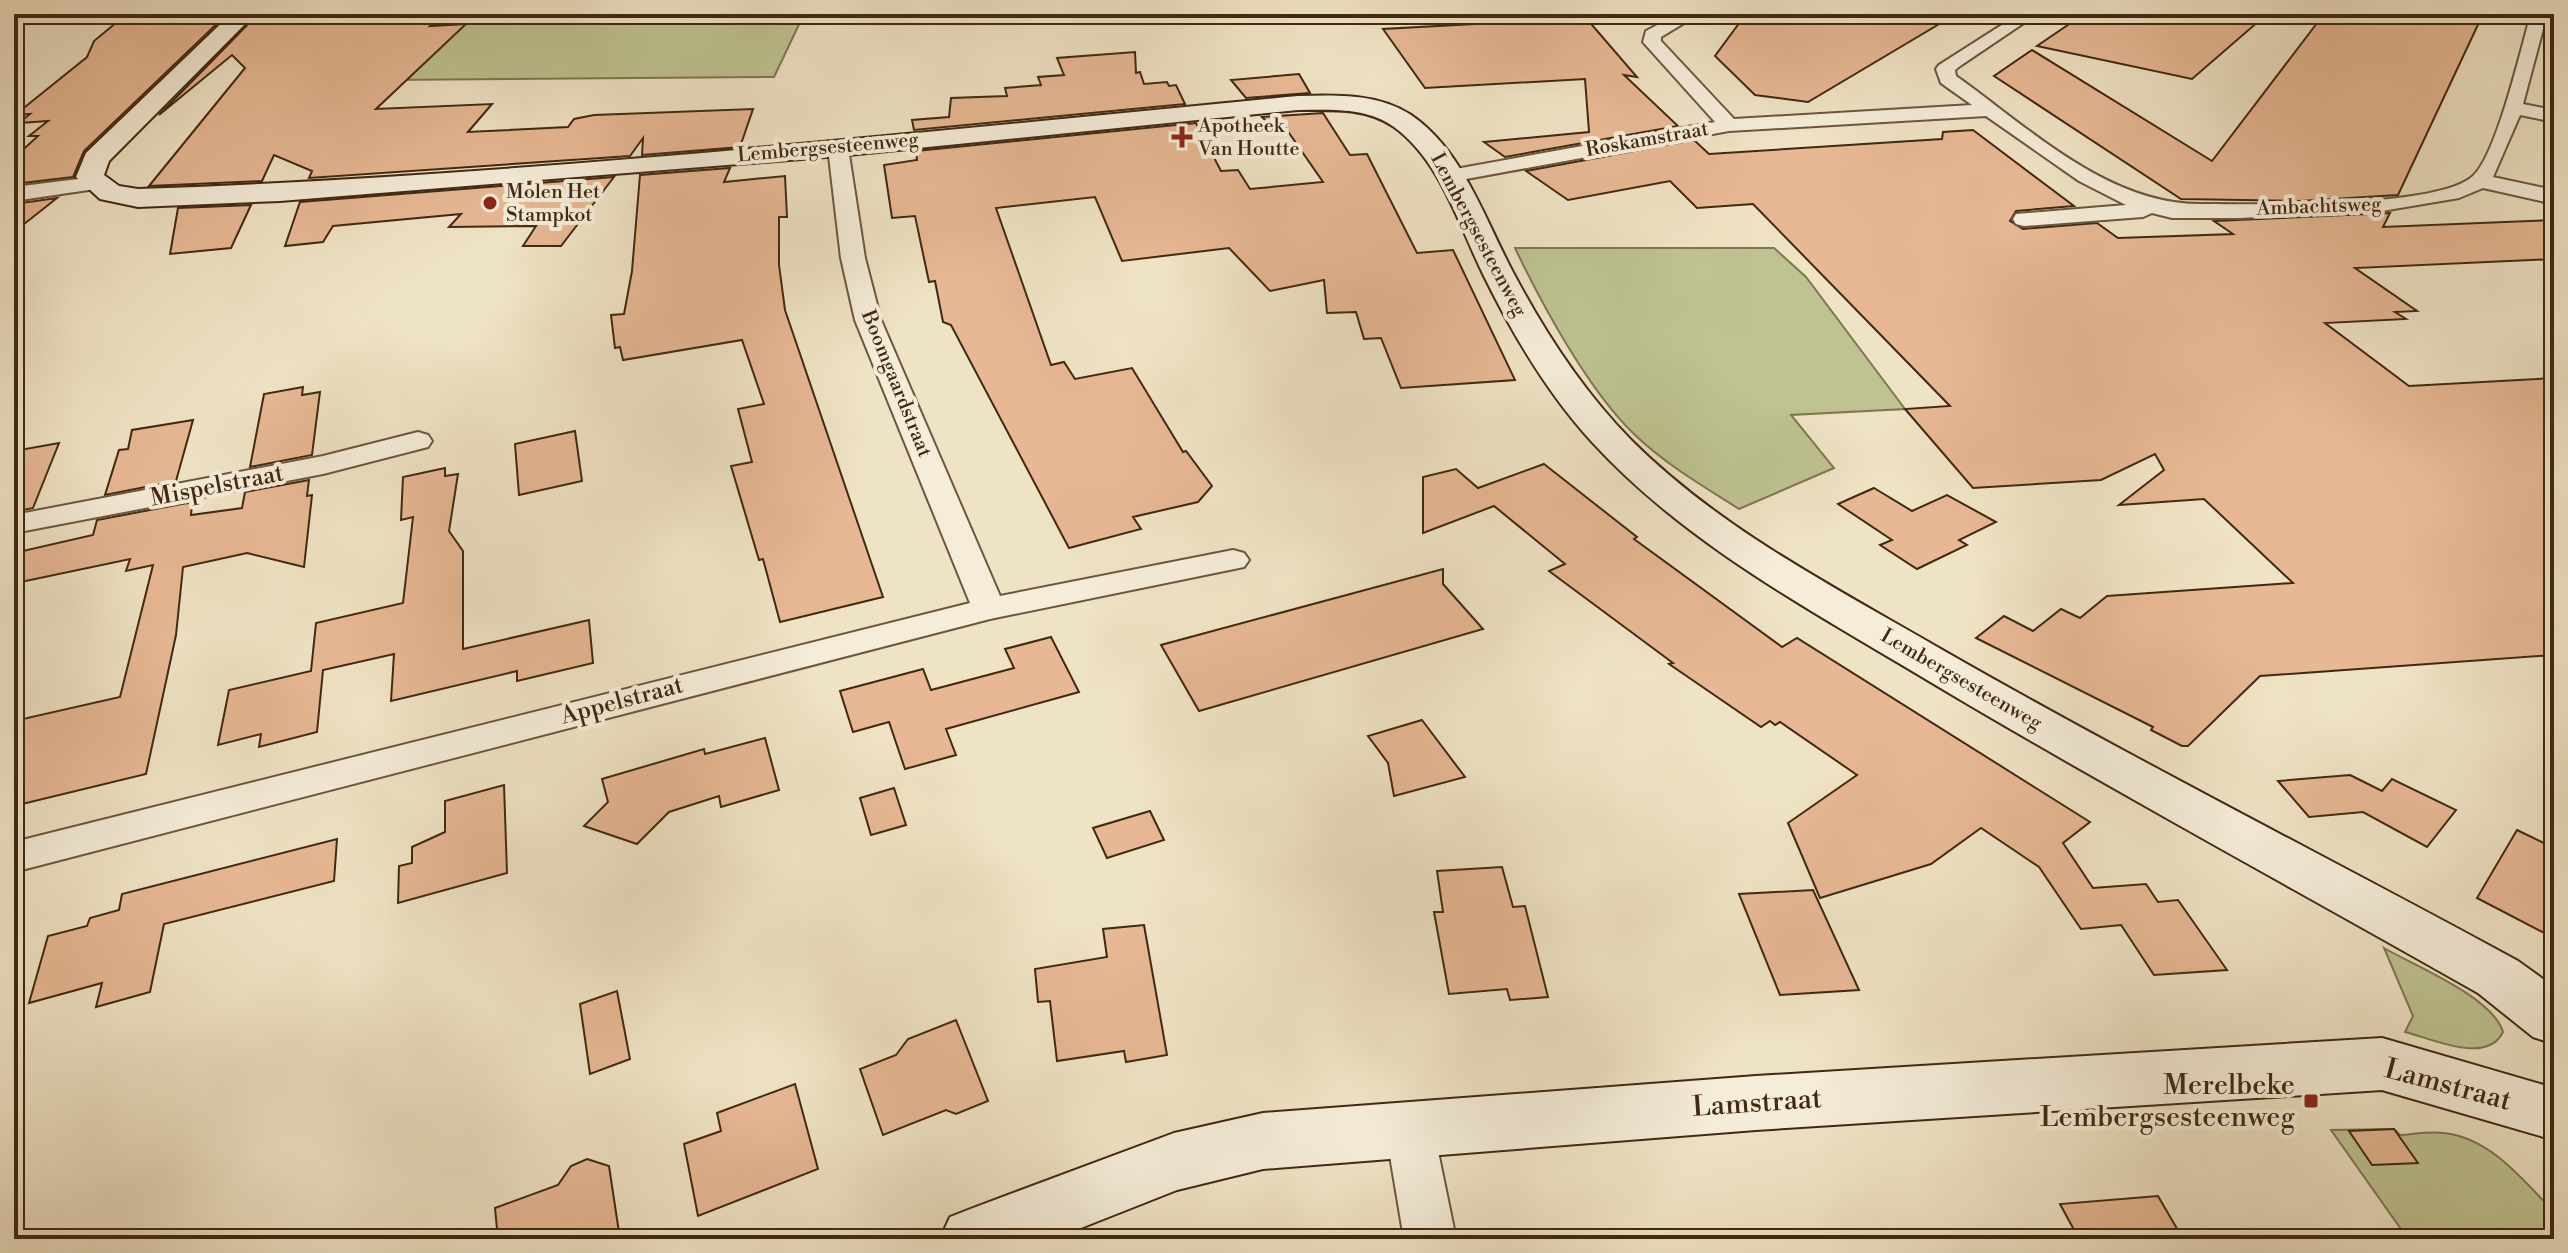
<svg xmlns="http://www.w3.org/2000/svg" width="2568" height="1253" viewBox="0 0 2568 1253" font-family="'Libre Bodoni',serif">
<rect width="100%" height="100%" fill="#efe3c5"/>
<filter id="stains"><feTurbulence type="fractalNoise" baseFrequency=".0025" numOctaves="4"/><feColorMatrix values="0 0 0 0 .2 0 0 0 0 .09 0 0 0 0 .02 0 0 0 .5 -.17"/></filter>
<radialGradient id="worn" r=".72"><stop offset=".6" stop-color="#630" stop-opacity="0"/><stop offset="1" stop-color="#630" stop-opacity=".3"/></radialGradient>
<g fill="#bec391" stroke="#807651" stroke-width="2">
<path d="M60,14H121L118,18L14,25V17Z"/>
<path d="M462,14H804L774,77L384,80Z"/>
<path d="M1347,14H1510L1523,18L1354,24Z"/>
<path d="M1774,248L1806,277L1905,409L1791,415L1834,468L1739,509C1703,486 1665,464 1634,434C1589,391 1542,305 1515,248Z"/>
<path d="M2384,948C2415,966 2493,997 2503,1032C2487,1065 2433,1039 2405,1032L2413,1016Z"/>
<path d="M2394,1129L2400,1135C2414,1134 2430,1131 2444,1133C2491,1138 2524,1181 2554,1212V1239H2408L2331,1130Z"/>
</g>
<g fill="#e7b893" stroke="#412811" stroke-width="2">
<path d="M164,14H227L84,151L73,177L14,184V158L38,136H29L48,121L19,123L30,114L15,115L87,57L94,41L123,17Z"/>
<path d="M258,14H410V19L438,18L430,26L466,24L376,109L492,104L468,132L568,127L574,119L594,115L753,109L740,147L642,155L643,138L630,156L309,178L312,171L274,155L262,181L149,186L245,68L232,55L159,115Z"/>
<path d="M1746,14H1956L1808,102L1755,95L1715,56Z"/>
<path d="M2084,14H2267L2192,79L2037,46Z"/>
<path d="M2324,14H2483L2398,195L2300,201L2181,199L1994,76L2032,50L2212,161Z"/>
<path d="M1586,18L1637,77L1624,75L1678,126L1505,157L1484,142L1589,132L1585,79L1425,88L1383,29Z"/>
<path d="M1135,52L1136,73L1140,72L1144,84L1167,82L1169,86L1176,85L1185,104L914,130L912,120L949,117L951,98L1007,96L1005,88L1041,85L1038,77L1064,75L1057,58Z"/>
<path d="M1299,74L1310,93L1246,98L1231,80Z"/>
<path d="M1323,113L1350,155L1367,154L1417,253L1453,250L1515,380L1401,388L1381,338L1364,339L1356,312L1327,313L1324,280L1270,291L1229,248L1122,261L1095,197L996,208L1051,365L1064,362L1075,379L1132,368L1183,452L1186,451L1212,486L1198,502L1133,517L1141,529L1069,548L951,325L943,322L935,281L929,282L915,216L892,218L884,165L917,160L916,151L1196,123L1221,171L1238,170L1250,189L1323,182L1280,120L1266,121L1262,117Z"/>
<path d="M1973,130L2074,206L2016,211L2010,221L2023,229L2097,223L2118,238L2233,234L2214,221L2390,213L2383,227L2554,220V259L2355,268L2417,311L2395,312L2406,319L2325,323L2409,386L2554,378V655L2260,676L2188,746H2182L2151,730L2153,727L1976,638L2004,616L2033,631L2061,609L2080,618L2107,596L2293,583L2204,499L2119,505L2164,470L2155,454L2101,480L1973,488L1905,409L1950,406L1753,204L1697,208L1670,181L1568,200L1526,171L1694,140L1709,154L1942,139L1943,132Z"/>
<path d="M730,168L724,182L785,176L787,217H779V265L785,310L883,597L780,622L763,559L759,560L731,466L752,462L738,409L764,404L742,340L623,360L620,347L615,348L611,315L624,314L632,271L640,175Z"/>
<path d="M614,177L561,246H523L536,226L449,227L461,214L333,226L323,242L285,246L300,202Z"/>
<path d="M57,198L14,232V204Z"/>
<path d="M251,205L231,248L170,254L178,208Z"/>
<path d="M303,387L302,395L320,392L312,455L250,467L264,394Z"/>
<path d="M193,420L176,481L105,495L119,450L128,449L132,430Z"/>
<path d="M575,431L582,481L519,495L515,444Z"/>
<path d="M59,443L33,508L14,512V451Z"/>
<path d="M1544,464L1637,537L1634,539L1782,647L1797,638L2090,822L2063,843L2093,888L2146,884L2158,902L2178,900L2227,970L2154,975L2121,925L2081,929L2039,867L1981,828L1931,864L1820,898L1788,823L1857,775L1780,722L1775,725L1770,721L1761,727L1669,664L1673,663L1549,571L1565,564L1494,506L1423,533V477L1456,469L1478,488Z"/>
<path d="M445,468V476L458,474L449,531L463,551V649L589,620L593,663L517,681V671L391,701L394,654L323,670L317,732L259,747L261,734L218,745L229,690L311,671L316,623L403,603L413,517L401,520L403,477Z"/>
<path d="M309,480L307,496L312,495L304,567L247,553L183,567L176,635L146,774L14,806V721L120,697L153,565L126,571L130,559L16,583L14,553L93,535L97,520L187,503L192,504L191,515L242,508L245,492Z"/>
<path d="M1874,488L1912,511L1947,495L1996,522L1959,540L1967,545L1917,569L1880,545L1892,540L1838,504Z"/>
<path d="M1443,569V584L1483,629L1199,711L1161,645Z"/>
<path d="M1051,637L1079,692L946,729L956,755L905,769L889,722L853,732L840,691L923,669L931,690L1014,668L1005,649Z"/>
<path d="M1422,720L1465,777L1394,796L1388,763L1368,736Z"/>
<path d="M765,738L779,790L721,807L719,796L669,812L637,844L584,826L608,802L602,779L704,749L705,754Z"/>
<path d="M2350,775L2382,791L2392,779L2456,810L2427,847L2363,812L2309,817L2278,781Z"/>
<path d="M504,785L507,873L398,903L399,866L412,863V847L445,832V801Z"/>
<path d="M894,788L906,825L871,835L860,798Z"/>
<path d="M1150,811L1164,840L1107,858L1093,828Z"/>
<path d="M2517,830L2554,848V938L2477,898Z"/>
<path d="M337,839L334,881L164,924L150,992L96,1007L102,983L29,1003L48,936L87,926L90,918L119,910L122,894Z"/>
<path d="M1502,867L1513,907L1525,906L1548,997L1510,1000L1507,989L1449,994L1434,912H1443L1437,871Z"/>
<path d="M1813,890L1859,990L1780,995L1739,894Z"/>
<path d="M1144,925L1167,1055L1126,1062L1124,1051L1057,1061L1050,1001L1038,1002L1035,969L1107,957L1103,929Z"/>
<path d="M617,991L630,1059L590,1074L580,1004Z"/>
<path d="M956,1020L988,1101L956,1114L946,1110L883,1135L860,1069L896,1055L908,1039Z"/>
<path d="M795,1084L818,1169L698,1216L684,1144L721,1131L717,1113Z"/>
<path d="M2394,1129L2418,1163L2372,1165L2349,1131Z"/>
<path d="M587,1159L609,1166L620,1239H498L495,1208L558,1185L571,1166Z"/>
<path d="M2158,1196L2183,1239H2079L2060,1204Z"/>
</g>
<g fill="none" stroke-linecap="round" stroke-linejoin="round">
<g stroke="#6c573e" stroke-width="4">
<g id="street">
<path d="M1678,14H1699L1661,37V41L1734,119L1972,105L1941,83L1936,69L1939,65L2019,14H2037L1960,66L1955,70L1956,76C2028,127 2107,204 2200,204C2253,204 2437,209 2473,176C2497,154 2521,48 2531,14H2547L2523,104L2554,110V122L2520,115L2493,177L2554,190V204L2483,188L2459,198L2382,211L2239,218H2172L2152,213L2143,217L2024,226L2016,224L2013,219L2016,214L2126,205L2079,181L1986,116L1729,131L1450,182L1442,181L1439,176L1450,170L1715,122L1643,42L1646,31Z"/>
<path d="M838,142L848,148L865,258L881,320L1000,596L1233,550L1244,553L1249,560L1244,567L990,619L14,872V842L970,603L855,320L841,258L828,148Z"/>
<path d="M94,177L102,178L105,183L102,188L14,201V187Z"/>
<path d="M418,432L428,435L432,441L428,447L323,474L14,533V515L323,456Z"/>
<path d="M1410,1110L1427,1117L1434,1132L1456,1239H1404L1386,1132L1393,1117Z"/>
</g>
</g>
<g stroke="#412811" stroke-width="4">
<g id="secondary">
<path d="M231,14H255L109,161L104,175L119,186L138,189C525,176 912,133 1298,96C1336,95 1378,93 1411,115C1464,151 1486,223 1515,276C1547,336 1584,392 1631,440C1719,528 1832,586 1939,648C2129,757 2325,856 2518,961L2554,987V1044L2533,1037L2478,993C2288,885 2095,781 1907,668C1796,602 1680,538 1592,442C1547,393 1513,335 1484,276C1459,226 1441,161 1394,127C1366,107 1330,110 1298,110L838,156L280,201L138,207L100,199L76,177L86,153Z"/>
<path d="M2382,1038L2554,1088V1140L2382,1090L1756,1130L1263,1169L1177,1190L1053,1239H940L950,1217L973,1208L1174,1133L1263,1113L1756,1076Z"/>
</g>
</g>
<use href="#street" fill="#f5edd9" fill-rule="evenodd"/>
<use href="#secondary" fill="#f5edd9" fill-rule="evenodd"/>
</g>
<g fill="#8f2418" stroke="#f5edd9" stroke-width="3">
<path d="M1178 125h8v8h8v8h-8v8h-8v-8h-8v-8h8z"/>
<circle cx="490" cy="203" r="8"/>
<rect x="2303" y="1093" width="16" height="16" rx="4"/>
</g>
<g text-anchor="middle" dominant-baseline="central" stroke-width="8" stroke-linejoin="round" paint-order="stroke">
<g font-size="20" fill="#412811" stroke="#f5edd9" text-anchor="start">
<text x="1198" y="126">Apotheek<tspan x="1198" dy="23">Van Houtte</tspan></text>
<text x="506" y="192">Molen Het<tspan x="506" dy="23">Stampkot</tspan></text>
</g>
<g font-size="20" fill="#412811" stroke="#f5edd9">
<text transform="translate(1647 140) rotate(-10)">Roskamstraat</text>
<text transform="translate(828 148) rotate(-5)">Lembergsesteenweg</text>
<text transform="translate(2319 207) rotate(-2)">Ambachtsweg</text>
<text transform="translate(1478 235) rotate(62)">Lembergsesteenweg</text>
<text transform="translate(896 384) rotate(68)">Boomgaardstraat</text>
<text transform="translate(1961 680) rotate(30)">Lembergsesteenweg</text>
</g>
<g font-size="24" fill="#412811" stroke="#f5edd9">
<text transform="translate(217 486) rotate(-11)">Mispelstraat</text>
<text transform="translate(622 701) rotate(-15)">Appelstraat</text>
</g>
<g font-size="28" fill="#412811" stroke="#f5edd9" text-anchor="end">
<text x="2295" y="1085">Merelbeke<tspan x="2295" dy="32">Lembergsesteenweg</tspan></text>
</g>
<g font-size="28" fill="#412811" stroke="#f5edd9">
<text transform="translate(2448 1085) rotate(15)">Lamstraat</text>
<text transform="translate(1757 1103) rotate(-4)">Lamstraat</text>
</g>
</g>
<rect width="2568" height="1253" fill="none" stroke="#efe3c5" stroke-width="48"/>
<rect x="16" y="16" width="2536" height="1221" fill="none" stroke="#412811" stroke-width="4"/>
<rect x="24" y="24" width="2520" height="1205" fill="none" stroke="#412811" stroke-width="2"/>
<rect width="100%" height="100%" filter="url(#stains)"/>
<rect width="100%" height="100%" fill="url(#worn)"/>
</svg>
